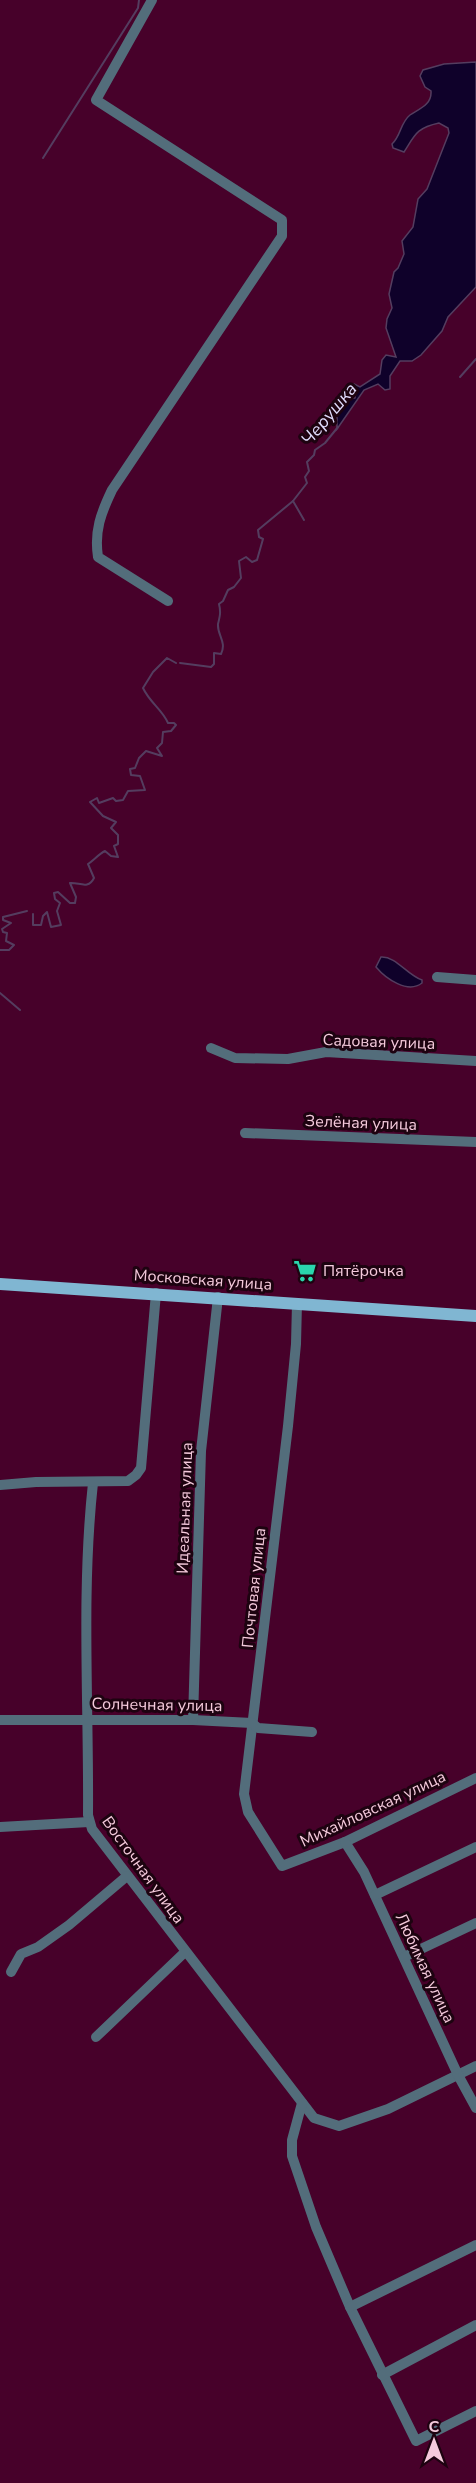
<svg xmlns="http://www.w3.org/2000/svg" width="476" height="2483" viewBox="0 0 476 2483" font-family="'Nunito Sans',sans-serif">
<rect width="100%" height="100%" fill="#47012a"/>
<g fill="#0f012a" stroke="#543d5f" stroke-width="1.5">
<path d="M476,62V287L448,317L442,331L421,355L412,361H400L390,376V389L385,390L378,384L364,390L337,429V413L332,405L334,403L355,398L356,392L350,388L354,384L360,387L380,374L382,360L386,355L396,357L386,328L387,319L392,308L389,294L394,272L398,268L404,254L402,241L413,227L418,199L427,189L449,133L448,128L439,123C416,128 415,135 404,152L393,148L392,144C401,136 400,123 410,115C419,109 432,105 431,91L425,87L420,76L423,70L444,64Z"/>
<path d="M381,957C396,956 407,975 422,980V983C408,994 386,979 376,967Z"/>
</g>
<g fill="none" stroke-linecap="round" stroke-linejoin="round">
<g stroke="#543d5f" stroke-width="2">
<path d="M43,158L138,8L139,0"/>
<path d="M460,377L476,359"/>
<path d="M293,501L304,520"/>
<path d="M180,663L211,667L214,664V653L221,654C227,642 217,635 218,624C220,616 221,612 219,604L223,601L228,590L234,587L241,578L239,561L246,557L252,562L257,560L263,539L259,537L258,530L293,501L307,483L305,477L309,471L307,462L314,455L315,450L325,443L338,427"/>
<path d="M33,914V925H41L43,916L47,912L51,927L61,925L57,911L60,903L55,899L54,893L58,892L70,903H75L76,897L70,883C79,882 88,890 94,878L88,864C94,860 99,854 105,851L111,856L118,857L114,846L118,844V835L111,828L116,822L103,816L90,802L97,798L99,803L113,798L116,801L123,800L128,791L145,790L140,776L131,775L130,769L135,768L139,758L146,751L162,756L157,748L162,743L163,732L171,731L176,725L174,723H168C162,709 150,703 143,688L153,672L167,658L176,663"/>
<path d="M0,950H9L14,945L6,941L7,933L3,932L2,929L11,923L3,920V917L27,911"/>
<path d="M0,993L20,1010"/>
</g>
<g stroke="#536d7b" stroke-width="10">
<path d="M152,0L96,100L282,220V236L112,490C101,513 94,531 98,557L168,601"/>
<path d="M437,977L476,980"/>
<path d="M211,1048L235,1058L288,1059L326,1052L476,1061"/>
<path d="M245,1133L476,1142"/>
<path d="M297,1303L296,1344L288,1426L244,1794L248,1812L282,1866L345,1842L476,1778"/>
<path d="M93,1483C81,1593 89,1705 88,1815L92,1829L314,2118L339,2126L388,2109L476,2066"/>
<path d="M0,1485L36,1482L128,1481L136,1475L141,1468L156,1293"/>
<path d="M0,1720H193L252,1723L258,1728L312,1732"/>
<path d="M193,1720L201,1451L218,1297"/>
<path d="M0,1827L89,1822"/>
<path d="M345,1842L364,1872L458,2075L476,2108"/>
<path d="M375,1895L476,1847"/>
<path d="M404,1957L476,1923"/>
<path d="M11,1972L21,1954L38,1947L69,1925L127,1876"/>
<path d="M96,2037L185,1952"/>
<path d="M302,2103L292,2140V2156L316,2227L350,2307L416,2441L476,2411"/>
<path d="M350,2307L476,2245"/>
<path d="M382,2375L476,2325"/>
</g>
<path stroke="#80b6d2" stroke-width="12" d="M0,1284L476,1316"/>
</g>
<defs>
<g id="supermarket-bare" transform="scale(1.8)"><path d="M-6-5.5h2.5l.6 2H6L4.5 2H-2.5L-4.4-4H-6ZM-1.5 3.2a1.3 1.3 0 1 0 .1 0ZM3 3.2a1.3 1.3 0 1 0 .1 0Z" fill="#2ad5ac" stroke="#1d0310" stroke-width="2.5" paint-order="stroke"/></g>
</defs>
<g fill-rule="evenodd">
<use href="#supermarket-bare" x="305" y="1271"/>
</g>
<g text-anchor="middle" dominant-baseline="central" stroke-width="6" stroke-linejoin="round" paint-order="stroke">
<g font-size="16" fill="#f5cadc" stroke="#1d0310">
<text transform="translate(379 1042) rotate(2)">Садовая улица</text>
<text transform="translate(361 1123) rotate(2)">Зелёная улица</text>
<text transform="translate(203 1280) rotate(4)">Московская улица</text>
<text transform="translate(185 1508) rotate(-88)">Идеальная улица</text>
<text transform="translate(254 1588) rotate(-84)">Почтовая улица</text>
<text transform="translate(157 1705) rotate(1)">Солнечная улица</text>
<text transform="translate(373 1809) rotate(-25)">Михайловская улица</text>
<text transform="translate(143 1870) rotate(54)">Восточная улица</text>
<text transform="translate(425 1968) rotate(65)">Любимая улица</text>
</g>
<g font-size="16" fill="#f5cadc" stroke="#1d0310" text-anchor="start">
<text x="323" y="1271">Пятёрочка</text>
</g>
<g font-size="18" font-style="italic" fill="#ded9fa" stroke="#1d0310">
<text transform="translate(329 414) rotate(-50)">Черушка</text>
</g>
</g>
<g transform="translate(434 2441)" stroke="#1d0310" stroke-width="4.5" paint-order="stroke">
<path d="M0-4.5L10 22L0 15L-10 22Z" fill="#f5cadc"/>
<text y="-9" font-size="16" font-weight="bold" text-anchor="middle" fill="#f5cadc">С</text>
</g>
</svg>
